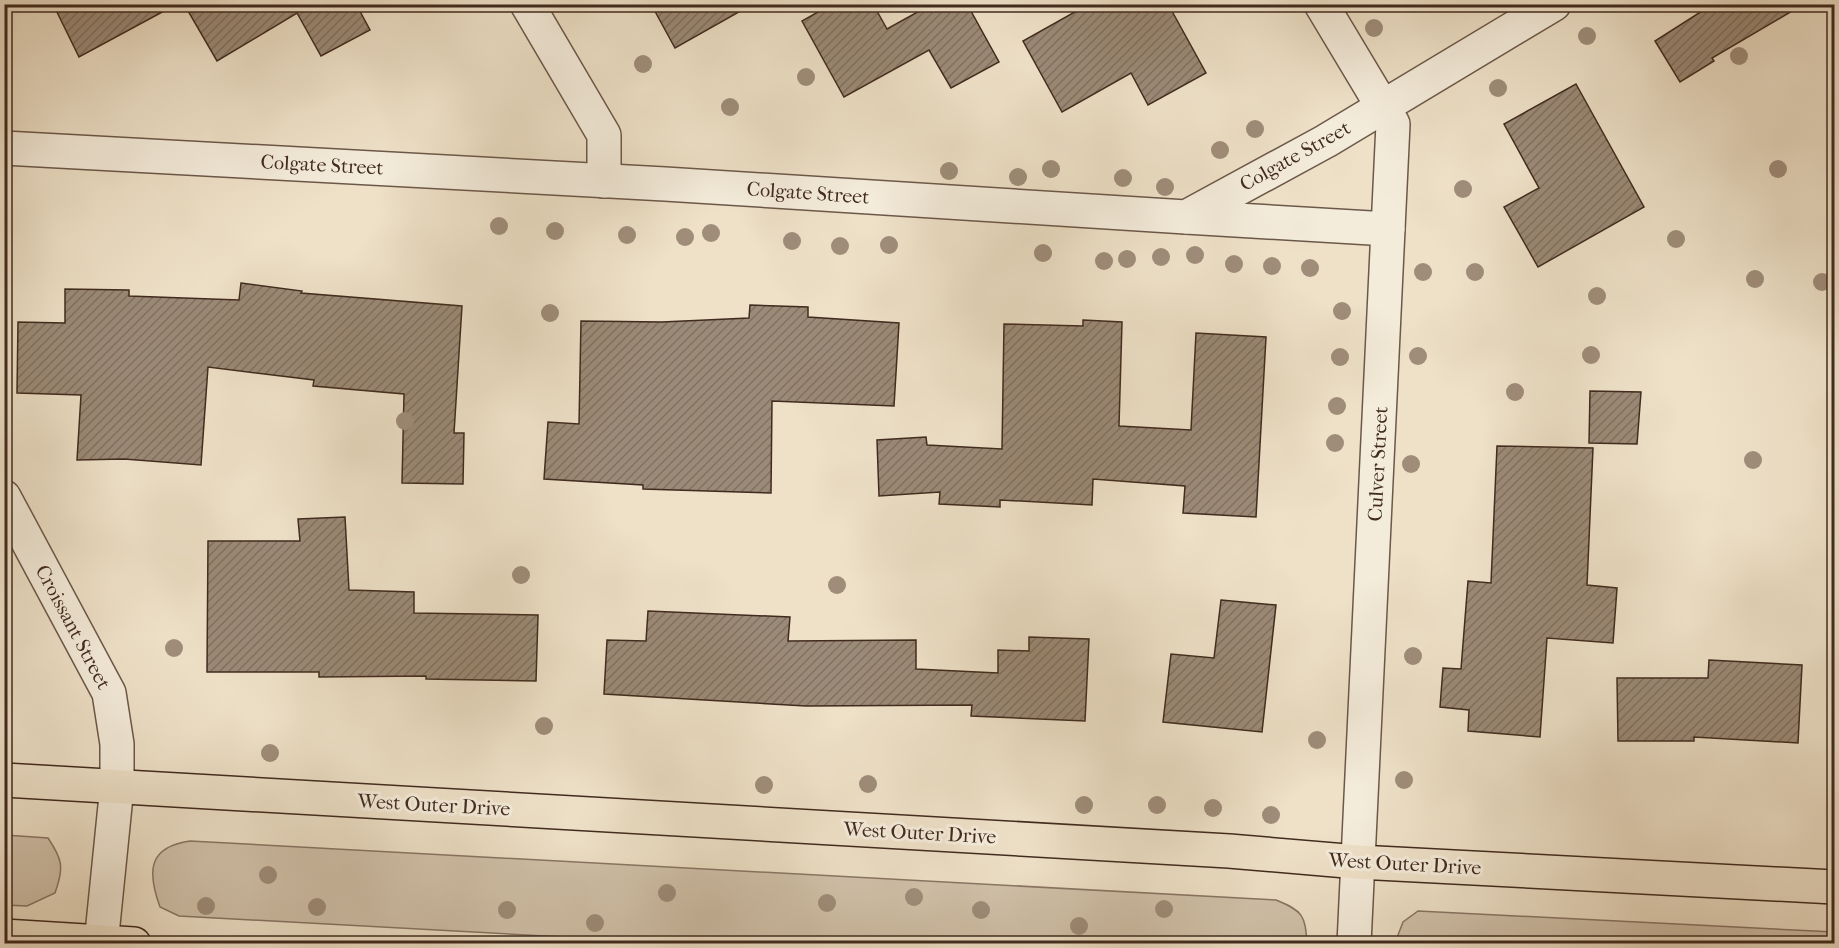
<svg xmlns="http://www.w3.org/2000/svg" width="1839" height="948" viewBox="0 0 1839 948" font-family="'IM FELL French Canon',serif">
<defs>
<pattern id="building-hatch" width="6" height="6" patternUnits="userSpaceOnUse" patternTransform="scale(1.5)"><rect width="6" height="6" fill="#9b8a77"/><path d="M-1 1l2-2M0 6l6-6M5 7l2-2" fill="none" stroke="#807161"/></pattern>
</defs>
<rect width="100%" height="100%" fill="#eee1c8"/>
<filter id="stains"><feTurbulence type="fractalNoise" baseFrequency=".00333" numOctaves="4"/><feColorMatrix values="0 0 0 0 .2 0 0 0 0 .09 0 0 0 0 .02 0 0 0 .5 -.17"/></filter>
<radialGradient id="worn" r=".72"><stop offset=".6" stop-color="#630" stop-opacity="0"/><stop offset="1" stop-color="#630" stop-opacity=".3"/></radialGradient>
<g fill="#d1c2ab" stroke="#897665" stroke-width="1.5">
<path d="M5,835L48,838C63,860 64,868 55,893L27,906L5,905Z"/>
<path d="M190,841L1276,900C1303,911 1305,915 1307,943L691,944L179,916L160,907C147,871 148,847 190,841Z"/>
<path d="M1418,911L1834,932V943H1395L1403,922Z"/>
</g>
<g fill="url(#building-hatch)" stroke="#412b1f" stroke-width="1.5">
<path d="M53,4H177L79,57Z"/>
<path d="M184,4H356L370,30L321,56L297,13L217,61Z"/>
<path d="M651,4H753L675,48Z"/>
<path d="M832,4H873L887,29L932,4H967L999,62L951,88L929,50L844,97L802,21Z"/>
<path d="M1089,4H1168L1206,73L1148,105L1131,73L1062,112L1023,41Z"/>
<path d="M1713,4H1804L1712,58L1714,61L1680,82L1655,41Z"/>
<path d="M1576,84L1644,207L1538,267L1504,207L1539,188L1504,124Z"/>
<path d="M241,283L302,291L301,293L462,306L454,433H464L463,484L402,483L404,394L313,386L314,380L208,367L201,465L124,459L77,460L81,395L17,393L18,322L65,323V289L129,290V296L239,300Z"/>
<path d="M750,305L808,307V317L899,323L894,406L772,401L771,493L643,489V485L544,479L548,422L579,424L581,321L662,322L749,318Z"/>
<path d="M1083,320L1122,322L1119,426L1191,430L1196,333L1266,337L1256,517L1183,513L1185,486L1093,479L1092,505L1000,500V507L939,504L940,492L879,496L877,440L926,437L927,445L1002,449L1004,324L1083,326Z"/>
<path d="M1590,391L1641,392L1637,444L1589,443Z"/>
<path d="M1497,446L1593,448L1587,585L1617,588L1613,643L1547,638L1540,737L1468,731L1469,710L1440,707L1443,668L1461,669L1468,581L1491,583Z"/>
<path d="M345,517L349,590L414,592V613L538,615L536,681L426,679V676L319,677V672H207L208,541H300L298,519Z"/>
<path d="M1221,600L1276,605L1262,732L1163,722L1171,654L1214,658Z"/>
<path d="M648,611L790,617L788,641L916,640V669L998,673V650L1029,651V637L1089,639L1085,721L971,716L972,705L806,706L604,694L607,640L646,641Z"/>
<path d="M1709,660L1802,665L1798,743L1694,737V741H1618L1617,678H1708Z"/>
</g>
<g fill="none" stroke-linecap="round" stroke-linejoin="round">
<g stroke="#6c5849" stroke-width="36">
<g id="minor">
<path d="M527,4L604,135V181"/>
<path d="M1321,4L1393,124L1354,944"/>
<path d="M4,148L665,184L1186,217L1326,141L1554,4"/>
<path d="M1186,217L1388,229"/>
<path d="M4,497L109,693L117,744V786L101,944"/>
</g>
</g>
<g stroke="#412b1f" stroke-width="36">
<g id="major">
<path d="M4,780L1229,851L1358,862L1834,887"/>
<path d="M4,936L134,944"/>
</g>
</g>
<use href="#minor" stroke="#f4ecdb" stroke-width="33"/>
<use href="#major" stroke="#eee1c8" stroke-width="33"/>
</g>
<g fill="#9f8d7a">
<circle cx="1374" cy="28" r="9"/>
<circle cx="1587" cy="36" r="9"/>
<circle cx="1739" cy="56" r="9"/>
<circle cx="643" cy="64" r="9"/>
<circle cx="806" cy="77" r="9"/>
<circle cx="1498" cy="88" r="9"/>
<circle cx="730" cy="107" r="9"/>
<circle cx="1255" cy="129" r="9"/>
<circle cx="1220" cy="150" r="9"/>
<circle cx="1051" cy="169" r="9"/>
<circle cx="1778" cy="169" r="9"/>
<circle cx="949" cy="171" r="9"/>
<circle cx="1018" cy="177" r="9"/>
<circle cx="1123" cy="178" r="9"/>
<circle cx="1165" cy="187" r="9"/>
<circle cx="1463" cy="189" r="9"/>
<circle cx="499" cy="226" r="9"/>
<circle cx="555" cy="231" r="9"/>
<circle cx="711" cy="233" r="9"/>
<circle cx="627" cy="235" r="9"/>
<circle cx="685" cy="237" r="9"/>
<circle cx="1676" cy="239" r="9"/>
<circle cx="792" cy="241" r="9"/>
<circle cx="889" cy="245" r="9"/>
<circle cx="840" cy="246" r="9"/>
<circle cx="1043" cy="253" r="9"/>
<circle cx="1195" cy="255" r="9"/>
<circle cx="1161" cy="257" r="9"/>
<circle cx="1127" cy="259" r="9"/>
<circle cx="1104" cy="261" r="9"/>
<circle cx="1234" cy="264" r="9"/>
<circle cx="1272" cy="266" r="9"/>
<circle cx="1310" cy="268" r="9"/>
<circle cx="1423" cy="272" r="9"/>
<circle cx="1475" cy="272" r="9"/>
<circle cx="1755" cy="279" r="9"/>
<circle cx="1822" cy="282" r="9"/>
<circle cx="1597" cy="296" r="9"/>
<circle cx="1342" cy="311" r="9"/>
<circle cx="550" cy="313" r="9"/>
<circle cx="1591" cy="355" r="9"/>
<circle cx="1418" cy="356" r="9"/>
<circle cx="1340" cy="357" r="9"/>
<circle cx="1515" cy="392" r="9"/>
<circle cx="1337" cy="406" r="9"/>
<circle cx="405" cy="421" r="9"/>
<circle cx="1335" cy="443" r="9"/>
<circle cx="1753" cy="460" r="9"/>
<circle cx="1411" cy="464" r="9"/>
<circle cx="521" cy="575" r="9"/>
<circle cx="837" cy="585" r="9"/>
<circle cx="174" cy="648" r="9"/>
<circle cx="1413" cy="656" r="9"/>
<circle cx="544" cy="726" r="9"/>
<circle cx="1317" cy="740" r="9"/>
<circle cx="270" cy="753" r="9"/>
<circle cx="1404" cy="780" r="9"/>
<circle cx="868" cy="784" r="9"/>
<circle cx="764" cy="785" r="9"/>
<circle cx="1084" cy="805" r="9"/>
<circle cx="1157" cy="805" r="9"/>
<circle cx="1213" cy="808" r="9"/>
<circle cx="1271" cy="815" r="9"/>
<circle cx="268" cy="875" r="9"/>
<circle cx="667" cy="893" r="9"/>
<circle cx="914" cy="897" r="9"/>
<circle cx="827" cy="903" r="9"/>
<circle cx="206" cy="906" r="9"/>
<circle cx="317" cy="907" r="9"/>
<circle cx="1164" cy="909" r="9"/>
<circle cx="507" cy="910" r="9"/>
<circle cx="981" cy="910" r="9"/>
<circle cx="595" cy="923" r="9"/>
<circle cx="1079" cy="926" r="9"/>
</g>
<g text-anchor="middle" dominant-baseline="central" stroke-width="6" stroke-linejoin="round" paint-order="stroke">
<g font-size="20" fill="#412b1f" stroke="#f4ecdb">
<text transform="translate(1295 156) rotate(-29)">Colgate Street</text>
<text transform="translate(322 165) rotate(3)">Colgate Street</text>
<text transform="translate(808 193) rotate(4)">Colgate Street</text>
<text transform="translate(1378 464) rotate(-87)">Culver Street</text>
<text transform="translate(73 627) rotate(62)">Croissant Street</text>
<text transform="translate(434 805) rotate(3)">West Outer Drive</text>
<text transform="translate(920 833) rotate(3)">West Outer Drive</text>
<text transform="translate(1405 864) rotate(3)">West Outer Drive</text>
</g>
</g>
<rect width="1839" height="948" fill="none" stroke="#eee1c8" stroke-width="24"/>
<rect x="6" y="6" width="1827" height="936" fill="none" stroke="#412b1f" stroke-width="3"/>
<rect x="12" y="12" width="1815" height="924" fill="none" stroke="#412b1f" stroke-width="1.5"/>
<rect width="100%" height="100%" filter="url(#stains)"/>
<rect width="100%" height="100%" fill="url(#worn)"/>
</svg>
